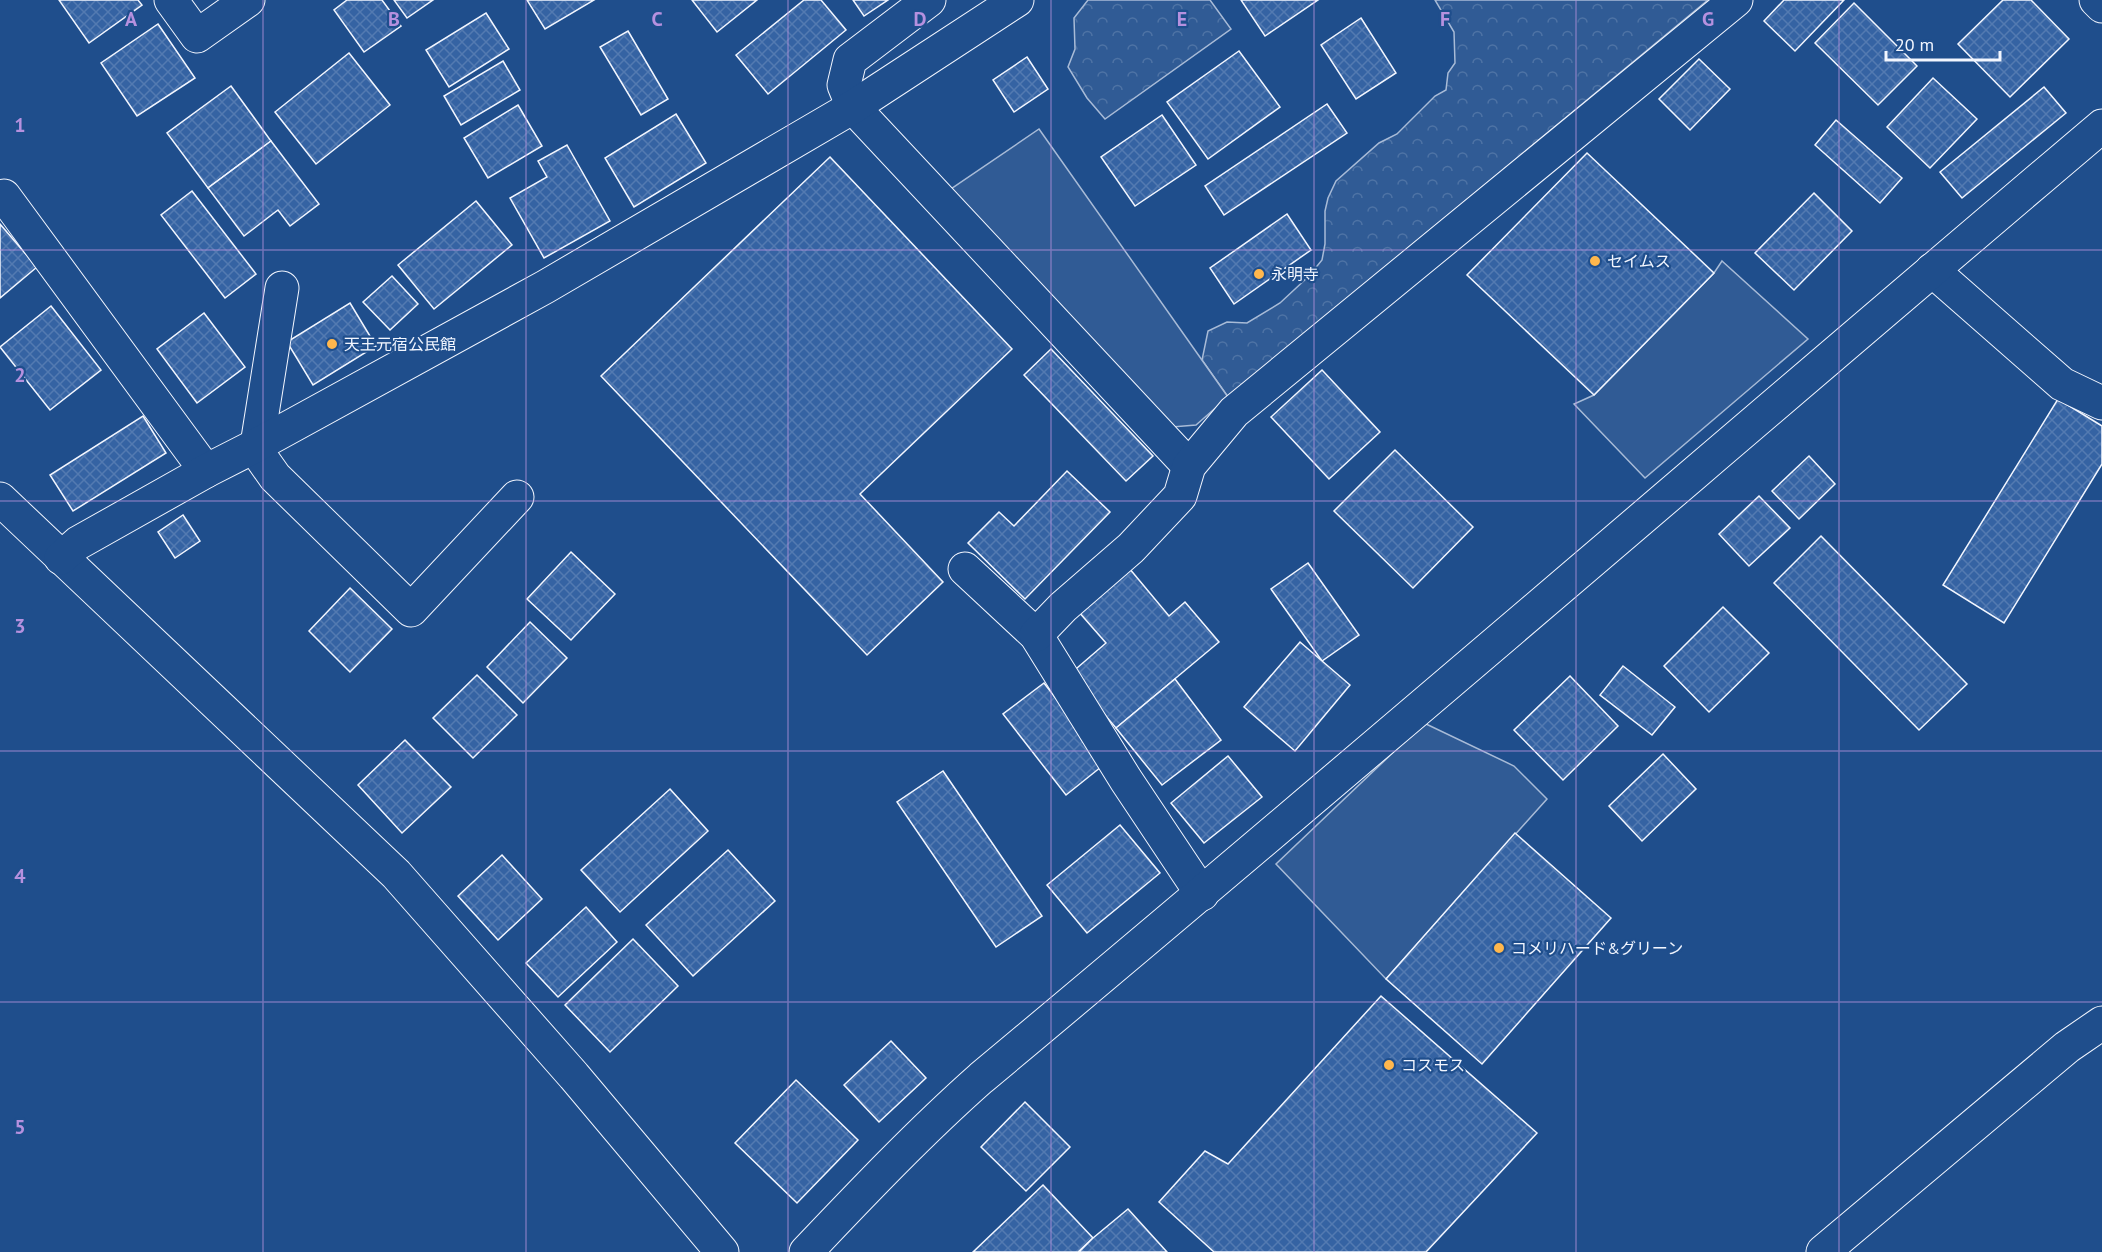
<svg xmlns="http://www.w3.org/2000/svg" width="2102" height="1252" viewBox="0 0 2102 1252" font-family="'PT Sans','Noto Sans JP',sans-serif">
<defs>
<pattern id="forest-crowns" width="20" height="18" patternUnits="userSpaceOnUse" patternTransform="scale(1.5)"><rect width="20" height="18" fill="#305b95"/><path d="M2 6a3 3 0 1 1 6 0M12 15a3 3 0 1 1 6 0" fill="none" stroke="#4e73a5"/></pattern>
<pattern id="building-cross-hatch" width="8" height="8" patternUnits="userSpaceOnUse" patternTransform="scale(1.5)"><rect width="8" height="8" fill="#3563a3"/><path d="M0 0l8 8M0 8l8-8" fill="none" stroke="#537ab1"/></pattern>
</defs>
<rect width="100%" height="100%" fill="#1f4e8c"/>
<g fill="url(#forest-crowns)" stroke="#a8bbd7" stroke-width="1.5">
<path d="M1088,0H1210L1231,29L1105,119L1087,98L1068,67L1075,49L1074,18Z"/>
<path d="M1435,0H1708L1228,397L1202,360L1208,331L1227,322L1247,323L1280,303L1309,276L1322,260L1325,244V211L1328,198L1336,181L1379,143L1397,134L1435,96L1446,90L1448,73L1455,63L1454,32Z"/>
</g>
<g fill="#305b95" stroke="#a8bbd7" stroke-width="1.5">
<path d="M1039,129L1228,397L1196,425L1172,427L951,189Z"/>
<path d="M1722,261L1808,339L1645,478L1574,404L1594,395L1714,273Z"/>
<path d="M1424,723L1514,766L1547,799L1386,979L1276,864Z"/>
</g>
<g fill="url(#building-cross-hatch)" stroke="#f2f6ff" stroke-width="1.5">
<path d="M59,0H138L142,5L89,43Z"/>
<path d="M347,0H382L401,26L364,52L334,10Z"/>
<path d="M394,0H433L407,18Z"/>
<path d="M527,0H594L545,29Z"/>
<path d="M692,0H757L717,32Z"/>
<path d="M804,0H821L846,30L768,94L736,55Z"/>
<path d="M853,0H888L864,16Z"/>
<path d="M1241,0H1318L1265,36Z"/>
<path d="M1784,0H1844L1795,51L1764,21Z"/>
<path d="M2003,0H2031L2069,39L2010,97L1958,44Z"/>
<path d="M1854,3L1917,66L1878,105L1815,43Z"/>
<path d="M486,13L509,49L449,87L426,50Z"/>
<path d="M1361,18L1396,73L1356,99L1321,45Z"/>
<path d="M158,24L195,78L137,116L101,63Z"/>
<path d="M628,31L668,99L641,115L600,47Z"/>
<path d="M1239,51L1280,107L1208,159L1167,102Z"/>
<path d="M349,53L390,105L316,164L275,112Z"/>
<path d="M1027,57L1048,89L1014,112L993,80Z"/>
<path d="M1699,59L1730,89L1690,130L1659,99Z"/>
<path d="M503,61L520,90L461,125L444,96Z"/>
<path d="M1933,78L1977,119L1930,168L1887,127Z"/>
<path d="M231,86L271,141L208,188L167,133Z"/>
<path d="M2044,87L2066,113L1962,198L1940,172Z"/>
<path d="M1327,104L1347,133L1224,215L1205,186Z"/>
<path d="M518,105L542,146L488,178L464,138Z"/>
<path d="M676,114L706,163L634,207L605,158Z"/>
<path d="M1162,115L1196,165L1135,206L1101,157Z"/>
<path d="M1836,120L1902,178L1880,203L1815,145Z"/>
<path d="M271,141L319,204L290,226L278,210L244,236L208,188Z"/>
<path d="M567,145L610,221L544,258L510,198L547,177L538,161Z"/>
<path d="M1587,153L1714,273L1594,395L1467,275Z"/>
<path d="M830,157L1012,349L860,494L943,582L867,655L601,376Z"/>
<path d="M192,191L256,274L225,298L161,215Z"/>
<path d="M1814,193L1852,231L1794,290L1755,253Z"/>
<path d="M476,201L512,245L434,309L398,265Z"/>
<path d="M1287,214L1311,250L1234,304L1210,268Z"/>
<path d="M0,224L37,267L0,298Z"/>
<path d="M392,276L418,304L390,330L363,302Z"/>
<path d="M350,303L376,346L313,385L287,342Z"/>
<path d="M51,306L101,370L50,410L0,347Z"/>
<path d="M204,313L245,367L197,403L157,349Z"/>
<path d="M1051,349L1153,456L1126,481L1024,375Z"/>
<path d="M1322,370L1380,432L1329,479L1271,417Z"/>
<path d="M2058,399L2102,426V464L2004,623L1943,585Z"/>
<path d="M143,416L166,453L73,511L50,475Z"/>
<path d="M1395,450L1473,527L1413,588L1334,511Z"/>
<path d="M1809,456L1835,484L1799,519L1772,491Z"/>
<path d="M1067,471L1110,512L1025,599L968,543L999,512L1014,526Z"/>
<path d="M1759,496L1790,528L1749,566L1719,534Z"/>
<path d="M183,515L200,541L175,558L158,532Z"/>
<path d="M1821,536L1967,684L1919,730L1774,583Z"/>
<path d="M571,552L615,594L571,640L527,599Z"/>
<path d="M1308,563L1359,635L1322,661L1271,589Z"/>
<path d="M1129,568L1169,616L1185,602L1219,642L1116,728L1070,674L1106,643L1078,611Z"/>
<path d="M350,588L392,629L350,672L309,631Z"/>
<path d="M1723,607L1769,653L1709,712L1664,666Z"/>
<path d="M530,622L567,658L523,703L487,667Z"/>
<path d="M1300,642L1350,685L1295,751L1244,707Z"/>
<path d="M1623,666L1675,707L1652,735L1600,695Z"/>
<path d="M477,675L517,715L473,758L433,718Z"/>
<path d="M1570,676L1618,726L1563,780L1514,730Z"/>
<path d="M1175,679L1221,740L1162,785L1116,728Z"/>
<path d="M1044,683L1106,763L1066,795L1003,714Z"/>
<path d="M405,740L451,787L402,833L358,785Z"/>
<path d="M1663,754L1696,789L1642,841L1609,806Z"/>
<path d="M1228,756L1262,797L1204,843L1171,803Z"/>
<path d="M943,771L1042,916L996,947L897,802Z"/>
<path d="M670,789L708,831L620,912L581,870Z"/>
<path d="M1120,825L1160,873L1087,933L1047,885Z"/>
<path d="M1515,833L1611,918L1482,1064L1386,979Z"/>
<path d="M728,850L775,901L693,976L646,925Z"/>
<path d="M502,855L542,899L498,940L458,896Z"/>
<path d="M586,907L617,942L558,997L526,963Z"/>
<path d="M633,939L678,986L610,1052L565,1005Z"/>
<path d="M1381,996L1537,1133L1426,1252H1214L1159,1202L1205,1151L1228,1164Z"/>
<path d="M891,1041L926,1078L879,1122L844,1085Z"/>
<path d="M796,1080L858,1140L797,1203L735,1143Z"/>
<path d="M1025,1102L1070,1147L1026,1191L981,1147Z"/>
<path d="M1043,1185L1093,1238L1078,1252H973Z"/>
<path d="M1128,1209L1167,1252H1079L1093,1238Z"/>
</g>
<g fill="none" stroke-linecap="round" stroke-linejoin="round">
<g stroke="#f2f6ff" stroke-width="35">
<g id="minor">
<path d="M171,0L197,36L248,0"/>
<path d="M929,0L850,60L844,85L853,107L1189,466"/>
<path d="M2096,0L2102,6"/>
<path d="M4,196L206,471"/>
<path d="M1932,270L2062,384L2102,403"/>
<path d="M282,288L257,445L263,460L275,477L411,610L517,497"/>
<path d="M0,499L396,874L574,1076L722,1252"/>
<path d="M61,558L78,543L206,471L257,445L545,287L853,107L1017,0"/>
<path d="M965,569L1036,635L1126,780L1202,894"/>
<path d="M1036,635L1063,607L1131,548L1180,496L1189,466L1234,412L1736,0"/>
<path d="M806,1252C863,1192 920,1132 981,1078C1358,764 1728,443 2102,126"/>
<path d="M1823,1252L2067,1047L2102,1023"/>
</g>
</g>
<use href="#minor" stroke="#1f4e8c" stroke-width="33"/>
</g>
<path fill="none" stroke="#b691df" stroke-width="1.5" stroke-opacity="0.55" d="M263,0V1252M526,0V1252M788,0V1252M1051,0V1252M1314,0V1252M1576,0V1252M1839,0V1252M0,250H2102M0,501H2102M0,751H2102M0,1002H2102"/>
<g fill="#ffb74d" stroke="#1f4e8c" stroke-width="2">
<circle cx="1595" cy="261" r="6"/>
<circle cx="1259" cy="274" r="6"/>
<circle cx="332" cy="344" r="6"/>
<circle cx="1499" cy="948" r="6"/>
<circle cx="1389" cy="1065" r="6"/>
</g>
<g text-anchor="middle" dominant-baseline="central" stroke-width="4.5" stroke-linejoin="round" paint-order="stroke">
<g font-size="16" fill="#f2f6ff" stroke="#1f4e8c" text-anchor="start">
<text x="1607" y="261">セイムス</text>
<text x="1271" y="274">永明寺</text>
<text x="344" y="344">天王元宿公民館</text>
<text x="1511" y="948">コメリハード&amp;グリーン</text>
<text x="1401" y="1065">コスモス</text>
</g>
</g>
<g font-size="20" text-anchor="middle" font-weight="bold" fill="#b691df" stroke="#1f4e8c" stroke-width="4.5" stroke-linejoin="round" paint-order="stroke">
<text x="131" y="26">A</text>
<text x="394" y="26">B</text>
<text x="657" y="26">C</text>
<text x="920" y="26">D</text>
<text x="1182" y="26">E</text>
<text x="1445" y="26">F</text>
<text x="1708" y="26">G</text>
<text x="20" y="132">1</text>
<text x="20" y="382">2</text>
<text x="20" y="633">3</text>
<text x="20" y="883">4</text>
<text x="20" y="1134">5</text>
</g>
<path d="M1886 51v9h114v-9" fill="none" stroke="#f2f6ff" stroke-width="3"/>
<text x="1895" y="51" font-size="18" fill="#f2f6ff" stroke="#1f4e8c" stroke-width="4.5" paint-order="stroke">20 m</text>
</svg>
